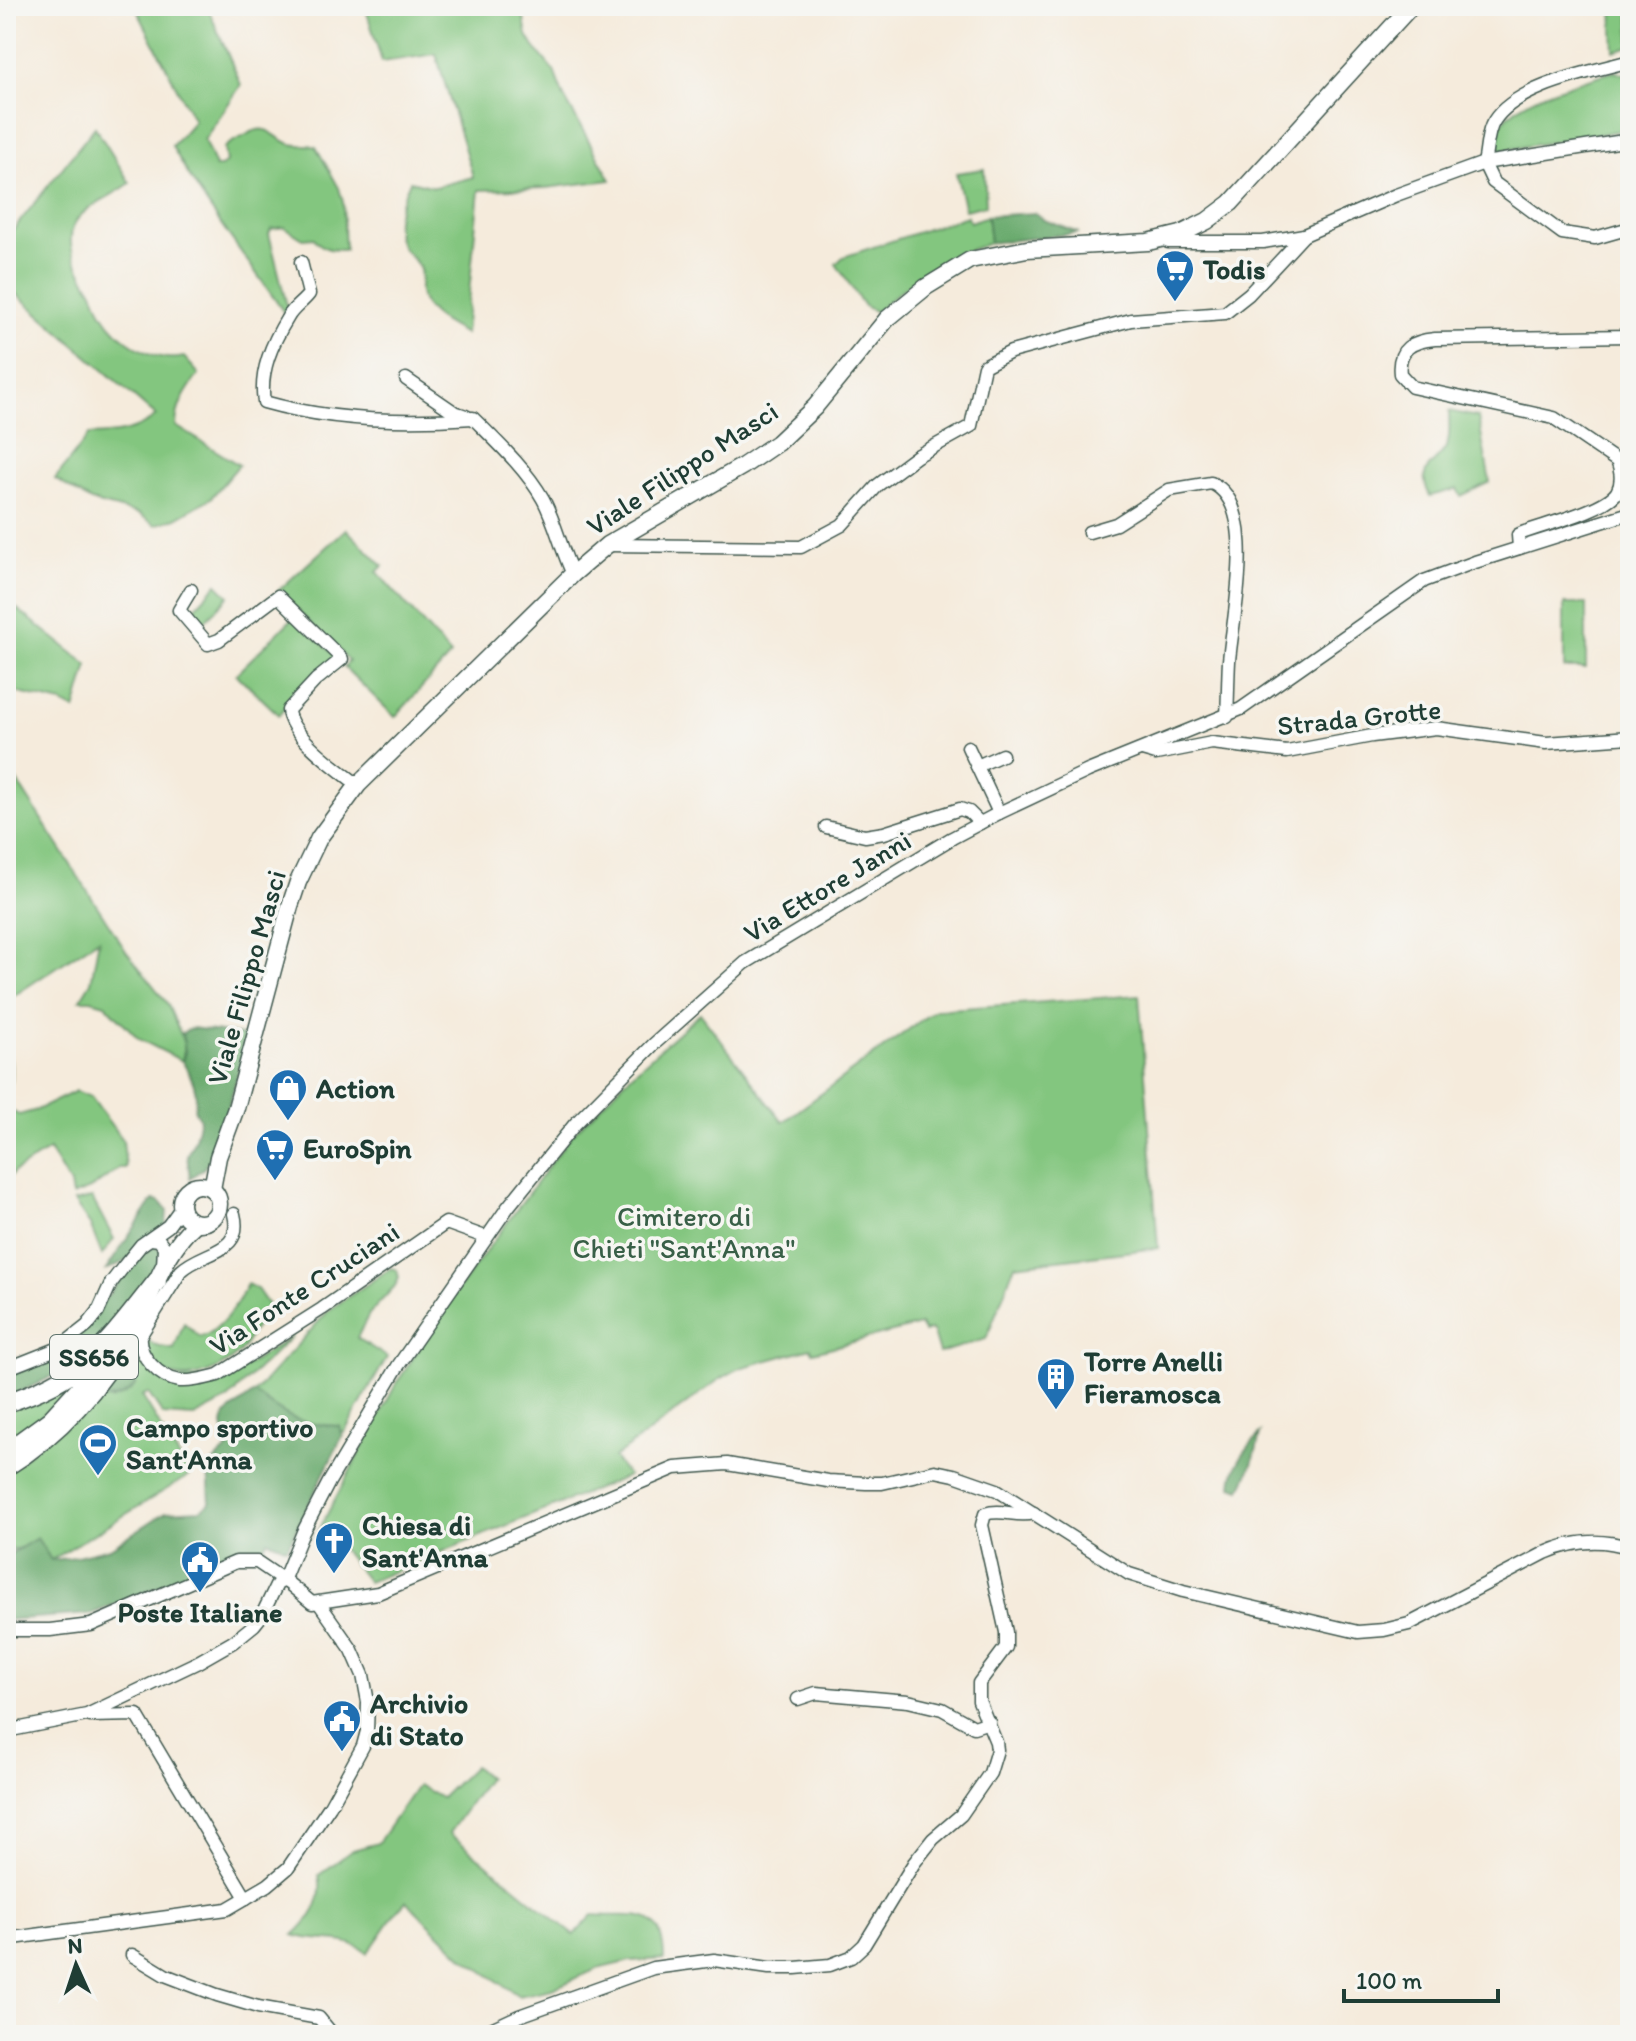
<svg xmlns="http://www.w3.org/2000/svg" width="1636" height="2041" viewBox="0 0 1636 2041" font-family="Itim,sans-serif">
<rect width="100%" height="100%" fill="#f6f6f2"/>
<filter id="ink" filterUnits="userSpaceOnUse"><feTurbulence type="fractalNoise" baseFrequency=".0125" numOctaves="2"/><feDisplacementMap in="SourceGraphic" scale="16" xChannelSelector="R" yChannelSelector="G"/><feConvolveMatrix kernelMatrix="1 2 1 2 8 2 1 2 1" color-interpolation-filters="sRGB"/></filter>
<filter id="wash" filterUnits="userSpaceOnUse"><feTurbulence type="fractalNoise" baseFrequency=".006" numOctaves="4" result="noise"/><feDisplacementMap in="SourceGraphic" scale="32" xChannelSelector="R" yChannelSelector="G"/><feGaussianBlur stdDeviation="1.8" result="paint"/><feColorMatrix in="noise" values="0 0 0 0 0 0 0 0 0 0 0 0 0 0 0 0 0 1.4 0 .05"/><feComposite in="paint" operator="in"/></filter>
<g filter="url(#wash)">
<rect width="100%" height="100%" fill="#f5ebdc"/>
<g fill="#83c67f" stroke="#51825a" stroke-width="2">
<path d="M135,6H207L241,85L204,140L215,167H221L226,162L224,148C231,141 238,140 246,135C270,121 271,138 291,144C301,147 307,143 316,147L339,188L343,202L345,250C332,250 322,250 314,238L303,239L284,227L271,229L269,234L287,306L285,314C247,258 204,206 172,146L194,121Z"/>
<path d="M365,6H526L524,19L527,35L534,47L554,71L564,97L611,180L545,188L479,190L465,334C449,325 422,313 420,292C419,284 423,275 419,267C415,259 408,255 403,248C389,226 401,201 410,181L435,187L473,177L436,54L382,62Z"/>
<path d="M1612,6H1630V46L1614,51Z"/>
<path d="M1615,71L1630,76V129L1498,151L1492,144C1502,96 1576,84 1615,71Z"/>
<path d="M95,127L130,183C113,197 80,207 73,227C65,249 81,272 92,290C96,297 98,305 102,313C118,339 152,364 184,357L199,374C187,390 176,406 176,426L239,465L211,498L176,518L155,525L139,514L91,501L55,479L89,435C115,434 135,433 156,416L6,285V239Z"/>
<path d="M984,169L986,205L965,210L956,173Z"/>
<path d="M967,216L970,222L987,216L990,243C945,257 910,280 876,312L864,306L836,264L843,257Z"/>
<path d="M1449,411L1478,417L1490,482L1461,496L1457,489L1430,496C1414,464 1438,466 1447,445C1451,435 1449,422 1449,411Z"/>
<path d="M346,529L383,566L377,572L451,655L395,717L344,667L349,661L278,591Z"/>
<path d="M217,584L229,596L202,624L191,612Z"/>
<path d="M6,600L88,665L75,710L62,703L6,690Z"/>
<rect x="1564" y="604" width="22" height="64"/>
<path d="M294,617L337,657L303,686L279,715L236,674Z"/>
<path d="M6,764L126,951L167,1003L185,1044L182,1061L139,1039L105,1004L91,1000H80L91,982L99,939L6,1001Z"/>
<path d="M1139,995L1158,1248L1015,1265L986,1339L939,1353L933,1333L930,1330L924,1332L920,1325L813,1352L811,1348L740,1368L717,1381L614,1458L628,1476L368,1582L342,1549L328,1557L314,1539L396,1384L456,1292L570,1137L632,1074L700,1013L783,1122L935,1010Z"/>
<path d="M6,1048C16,1064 7,1092 10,1110L19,1115L37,1110L76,1091L91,1097L123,1141L126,1168H120L90,1189L72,1196L70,1185L49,1150L14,1172L7,1180Z"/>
<path d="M92,1198L114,1239L102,1255L90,1225L74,1202Z"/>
<path d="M391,1268L397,1270L399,1278L396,1285L369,1314L357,1338L387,1357L343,1435L339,1426C296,1425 288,1417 254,1393L329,1310Z"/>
<path d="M247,1284L257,1289L268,1305C265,1317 259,1322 252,1332C248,1339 245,1347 239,1353C216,1376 166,1392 148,1355C145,1350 145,1342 144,1336H146C152,1348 161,1347 174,1349L184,1323L200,1337C219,1333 240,1301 247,1284Z"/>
<path d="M138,1332L139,1345L170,1380L220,1378L242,1369L292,1336L227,1400L194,1417L163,1415L148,1393L142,1396L190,1475L51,1560L37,1538L22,1547L6,1552V1473L96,1395L111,1400C126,1393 140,1389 138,1370L122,1359Z"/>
<path d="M88,1375L6,1448V1409Z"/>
<path d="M474,1766L488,1778L449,1833L574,1935L593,1915C635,1919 663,1903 664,1959L630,1961L597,1969L552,1989L519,1996L463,1957L406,1901C390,1917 382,1936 367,1953C344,1934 319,1944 294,1935C312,1919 324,1899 319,1875L353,1850L378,1843L418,1785L441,1798Z"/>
</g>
<g fill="#6aab6e" stroke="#447451" stroke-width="2">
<path d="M1035,213L1044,220L1079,233L990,243L987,216Z"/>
<path d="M192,1028L249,1036L215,1152L204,1168L190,1178L187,1155L195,1139L200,1119L194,1109C200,1091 191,1076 182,1061L185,1052L182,1033Z"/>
<path d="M153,1200L159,1201L167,1210L166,1225L124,1262L106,1270Z"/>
<path d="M152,1247L158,1248L161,1253L154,1272L90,1358L6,1399V1372L65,1348L139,1257Z"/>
<path d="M122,1359L135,1365C146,1389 118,1402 98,1399L96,1396Z"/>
<path d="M254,1393C288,1417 296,1425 339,1426L343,1435L287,1548L268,1540L259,1554L217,1557L177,1579L91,1614L6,1620V1557L37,1538L51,1560L69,1558L110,1548L166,1512L200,1510L210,1503L208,1467L228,1449L223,1425L225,1415Z"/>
<path d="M1260,1434C1256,1454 1251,1471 1241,1489L1232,1486C1233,1464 1246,1449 1260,1434Z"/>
</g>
</g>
<g filter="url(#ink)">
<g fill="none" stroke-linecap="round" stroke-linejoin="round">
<g stroke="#3f574d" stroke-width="15">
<g id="minor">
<path d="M1484,163C1487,151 1487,131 1494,121C1517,85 1591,72 1630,61"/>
<path d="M1484,163L1493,182L1562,233L1595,238L1630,228"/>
<path d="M1168,242H1263L1304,235L1396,195L1484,163L1630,140"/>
<path d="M301,262L309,294C303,302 293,308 288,317C272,343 259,372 264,402C331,421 405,423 473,418C498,443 526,469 543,499C556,523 561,550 573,574"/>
<path d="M406,379L454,412L466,416"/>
<path d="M1089,532L1116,524L1169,490L1211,483C1260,503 1232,619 1229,661C1228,679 1228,698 1227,717"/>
<path d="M607,545L801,547L842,525L878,485L917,456L971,426L984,366L1011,352L1131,320L1225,313L1249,294L1304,235"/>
<path d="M1519,548L1518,535L1522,533C1543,525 1605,510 1617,492C1623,482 1621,471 1617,461L1554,418L1412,387L1400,374C1397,348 1413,341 1435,339L1630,336"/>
<path d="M191,590L179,610L208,644L219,640L278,596L342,659L316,680L288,710C289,735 339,770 358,785"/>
<path d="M968,747L999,813"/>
<path d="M1142,750L1156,754L1212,743L1287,752L1372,736L1436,728L1546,743L1630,737"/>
<path d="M977,766L1002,755"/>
<path d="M826,827L865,836L884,833L960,809L969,812L980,823"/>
<path d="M234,1214C244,1254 203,1250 181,1271L140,1336C138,1356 159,1378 180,1381C193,1382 206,1378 218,1375L322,1309L446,1223L485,1237"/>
<path d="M151,1239L159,1240L164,1247L163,1266"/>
<path d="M6,1369L59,1348L87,1326L98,1312L111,1283L124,1266L141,1245L168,1226L181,1208"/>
<path d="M283,1581L303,1532L329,1482L398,1366L508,1207L575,1124L654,1044L745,963L952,838L999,813L1088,771L1241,709L1424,581L1475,562L1630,513"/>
<path d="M6,1630H50L91,1625L236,1562H257L288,1583L312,1603L378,1593L675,1468L727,1464L828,1481L866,1483H882L935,1471L954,1475L997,1490L1129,1574L1183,1591L1358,1632L1384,1630L1409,1624L1545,1553C1572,1541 1602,1538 1630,1548"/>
<path d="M798,1699L816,1693L908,1701L942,1709L974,1727L989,1722"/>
<path d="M90,1716L137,1715L246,1898"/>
<path d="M6,1731L87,1715L198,1662L233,1642L254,1625L262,1615L277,1584L283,1581"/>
<path d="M6,1939L227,1909L268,1885L288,1868L330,1806L363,1746L367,1731L368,1702L363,1675L352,1650L319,1603"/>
<path d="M132,1955L165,1975L217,1995L258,2007L319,2018L333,2035"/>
<path d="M478,2035L519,2016L653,1968L714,1960L769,1968H795L830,1965L851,1957L864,1945L914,1863L933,1839L961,1815L990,1773L997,1750L996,1742L979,1701V1683L1006,1647V1632L982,1525L985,1514C1002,1508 1017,1518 1034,1513"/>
</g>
</g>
<g stroke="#3f574d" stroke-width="19">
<g id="major">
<circle cx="200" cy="1204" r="19"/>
<path d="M212,1189L218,1157L236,1108L290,906L298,882L319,838L358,785L573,574L607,545L743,466L777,443L815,407L887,319L926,287L970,260L1027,249L1148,242L1181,234L1207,221L1231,203L1411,6"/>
<path d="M6,1451L50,1419L105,1359"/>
<path d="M6,1468C61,1434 103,1386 134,1329C153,1293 165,1250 196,1223"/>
</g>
</g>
<g stroke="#3f574d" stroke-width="21">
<path id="highway" d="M6,1403C87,1377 107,1344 157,1281"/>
</g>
<use href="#minor" stroke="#fff" stroke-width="12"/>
<use href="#major" stroke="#fff" stroke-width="16"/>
<use href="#highway" stroke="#fff" stroke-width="18"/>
</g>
</g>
<defs>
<g id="supermarket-pin" transform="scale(2)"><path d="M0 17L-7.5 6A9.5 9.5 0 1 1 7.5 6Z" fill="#1f6fb2" stroke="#f6f6f2"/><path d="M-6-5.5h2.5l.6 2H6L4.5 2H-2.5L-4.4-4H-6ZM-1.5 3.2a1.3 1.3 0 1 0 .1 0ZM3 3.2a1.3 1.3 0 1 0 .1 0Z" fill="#fff"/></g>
<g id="shop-pin" transform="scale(2)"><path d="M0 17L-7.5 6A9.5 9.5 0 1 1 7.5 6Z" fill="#1f6fb2" stroke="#f6f6f2"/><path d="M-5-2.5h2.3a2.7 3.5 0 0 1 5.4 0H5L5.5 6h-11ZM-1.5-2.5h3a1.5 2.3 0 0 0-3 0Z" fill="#fff"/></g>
<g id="building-pin" transform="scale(2)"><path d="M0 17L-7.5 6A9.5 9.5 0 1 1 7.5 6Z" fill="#1f6fb2" stroke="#f6f6f2"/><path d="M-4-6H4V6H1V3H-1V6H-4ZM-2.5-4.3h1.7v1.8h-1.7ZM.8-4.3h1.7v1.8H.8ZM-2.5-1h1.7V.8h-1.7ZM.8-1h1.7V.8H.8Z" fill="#fff"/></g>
<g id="stadium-pin" transform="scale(2)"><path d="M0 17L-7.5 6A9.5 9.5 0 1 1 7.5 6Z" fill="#1f6fb2" stroke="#f6f6f2"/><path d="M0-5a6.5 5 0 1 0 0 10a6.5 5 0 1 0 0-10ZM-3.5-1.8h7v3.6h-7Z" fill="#fff"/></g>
<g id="church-pin" transform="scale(2)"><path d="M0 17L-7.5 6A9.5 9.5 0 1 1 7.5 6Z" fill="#1f6fb2" stroke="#f6f6f2"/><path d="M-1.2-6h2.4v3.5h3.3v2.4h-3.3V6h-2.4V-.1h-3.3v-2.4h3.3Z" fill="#fff"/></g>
<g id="civic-pin" transform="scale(2)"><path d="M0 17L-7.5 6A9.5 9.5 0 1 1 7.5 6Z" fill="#1f6fb2" stroke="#f6f6f2"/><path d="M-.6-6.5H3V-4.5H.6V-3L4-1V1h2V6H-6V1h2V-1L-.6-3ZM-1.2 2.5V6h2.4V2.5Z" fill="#fff"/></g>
</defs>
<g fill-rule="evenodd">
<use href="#supermarket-pin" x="1175" y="269"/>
<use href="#shop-pin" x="288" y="1088"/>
<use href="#supermarket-pin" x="275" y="1148"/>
<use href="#building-pin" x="1056" y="1377"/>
<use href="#stadium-pin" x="98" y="1443"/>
<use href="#church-pin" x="334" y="1541"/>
<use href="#civic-pin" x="200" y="1560"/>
<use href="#civic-pin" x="342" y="1719"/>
</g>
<g text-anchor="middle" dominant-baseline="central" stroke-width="7" stroke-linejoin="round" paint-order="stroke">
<rect fill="#f6f6f2" stroke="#60746d" stroke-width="2" x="50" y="1335" width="88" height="44" rx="6"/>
<g font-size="26" font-weight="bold" fill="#1f3d34">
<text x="94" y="1357">SS656</text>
</g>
<g font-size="28" font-weight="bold" fill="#1f3d34" stroke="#f6f6f2" text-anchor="start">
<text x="1203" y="269">Todis</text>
<text x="316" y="1088">Action</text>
<text x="303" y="1148">EuroSpin</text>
<text x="1084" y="1361">Torre Anelli<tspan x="1084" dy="32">Fieramosca</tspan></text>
<text x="126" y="1427">Campo sportivo<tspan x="126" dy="32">Sant'Anna</tspan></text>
<text x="362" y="1525">Chiesa di<tspan x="362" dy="32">Sant'Anna</tspan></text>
<text x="200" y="1612" text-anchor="middle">Poste Italiane</text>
<text x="370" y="1703">Archivio<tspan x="370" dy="32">di Stato</tspan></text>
</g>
<g font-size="28" fill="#1f3d34" stroke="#f6f6f2">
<text transform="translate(682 468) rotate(-33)">Viale Filippo Masci</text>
<text transform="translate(1359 717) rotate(-6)">Strada Grotte</text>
<text transform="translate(827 886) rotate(-31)">Via Ettore Janni</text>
<text transform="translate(246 977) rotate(-74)">Viale Filippo Masci</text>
<text transform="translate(304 1288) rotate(-33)">Via Fonte Cruciani</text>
</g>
<g font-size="28" fill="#385f47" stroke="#f6f6f2">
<text x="684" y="1216">Cimitero di<tspan x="684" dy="32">Chieti "Sant'Anna"</tspan></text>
</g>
</g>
<rect width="1636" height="2041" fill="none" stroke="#f6f6f2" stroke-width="32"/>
<g transform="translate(76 1965) rotate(357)" stroke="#f6f6f2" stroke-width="6" paint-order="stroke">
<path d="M0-6L14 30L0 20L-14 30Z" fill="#1f3d34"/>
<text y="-12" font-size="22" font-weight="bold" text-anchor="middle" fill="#1f3d34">N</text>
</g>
<path d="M1344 1989v12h154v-12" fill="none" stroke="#1f3d34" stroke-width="4"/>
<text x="1356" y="1989" font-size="24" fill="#1f3d34" stroke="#f6f6f2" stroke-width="6" paint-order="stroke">100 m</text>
</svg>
